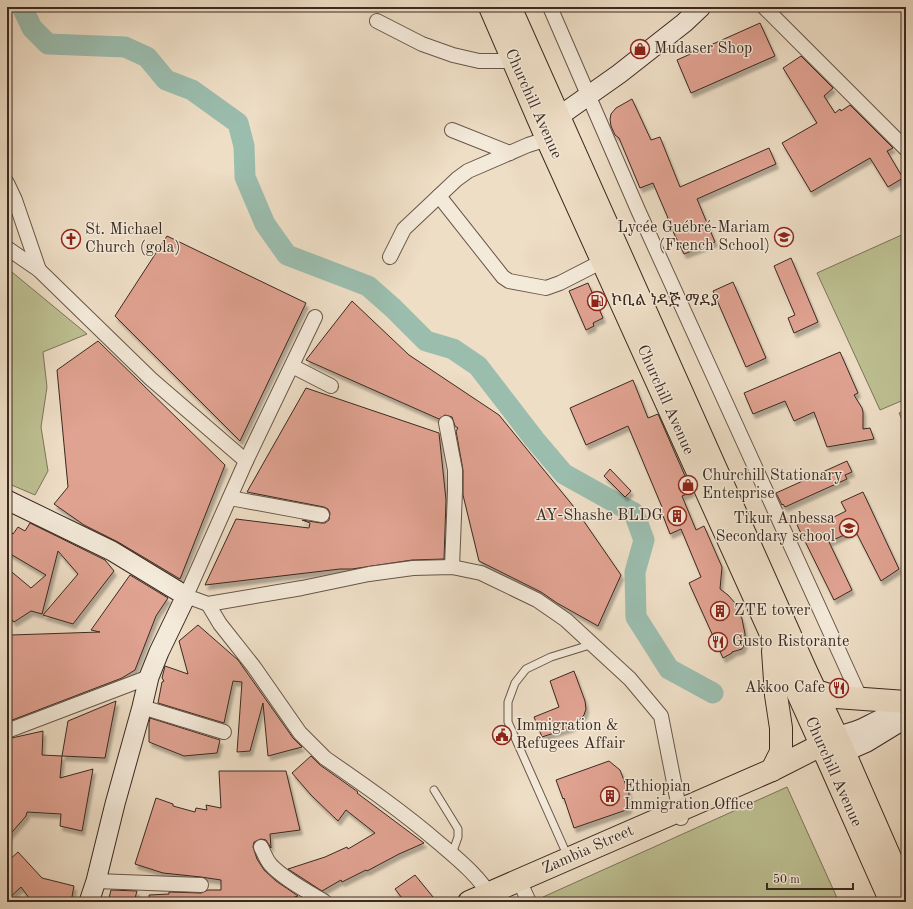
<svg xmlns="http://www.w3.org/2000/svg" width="913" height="909" viewBox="0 0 913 909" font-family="'Old Standard TT','Noto Serif Ethiopic',serif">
<defs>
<filter id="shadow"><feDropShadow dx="2.5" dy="4.5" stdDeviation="1" flood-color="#0004"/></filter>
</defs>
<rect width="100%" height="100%" fill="#eedec6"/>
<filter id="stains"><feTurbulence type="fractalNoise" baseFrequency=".005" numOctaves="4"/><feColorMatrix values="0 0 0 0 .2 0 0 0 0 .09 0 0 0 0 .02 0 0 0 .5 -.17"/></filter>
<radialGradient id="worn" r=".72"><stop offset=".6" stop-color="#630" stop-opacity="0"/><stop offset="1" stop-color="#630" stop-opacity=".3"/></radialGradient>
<g fill="#bdc092" stroke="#7c7459">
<path d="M906,233V399L880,410L817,273Z"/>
<path d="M7,268L87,334L43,352L47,387L41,427L48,471L35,495L7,483Z"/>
<path d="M906,410V429L899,413Z"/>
<path d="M787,787L838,900L836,902H545L543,897Z"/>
</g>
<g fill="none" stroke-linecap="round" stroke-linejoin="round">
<path stroke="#9bbdae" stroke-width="21" d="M22,7L32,28L48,44L125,47L147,57L166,80L192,90L238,123L244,146L245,177L265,224L287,255L368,286L393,308L426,341L453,349L478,366L535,440L564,474L634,513L644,540L635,572L636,617L669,669L713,693"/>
</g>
<g fill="#e0a291" stroke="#3b2920" filter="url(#shadow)">
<path d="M760,23L775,56L691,93L677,60Z"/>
<path d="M801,56L833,88L824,96L835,113L840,109L841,111L850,105L893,148L887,151L903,178L888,187L870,158L811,192L782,143L817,123L783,68Z"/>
<path d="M632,99L651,140L660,137L680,187L769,148L776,164L697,199L715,242L684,254L667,219L668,218L653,183L640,188L619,138L615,135L611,126L610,119L611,114L616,108Z"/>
<path d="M167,236L306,303L240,441L115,316Z"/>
<path d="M791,258L818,322L794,333L788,318L795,315L774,266Z"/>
<path d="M733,282L766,358L746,367L713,291Z"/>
<path d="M588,283L603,318L593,323L594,326L586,330L569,291Z"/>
<path d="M352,301L409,355L499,415L574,507L621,575L598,626L557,603L541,592L479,561L463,495V470L456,431L458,428L455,426L452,417L445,415L439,419L306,360Z"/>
<path d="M98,341L225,465L180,579L118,542L84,525L54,504L68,487L57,370Z"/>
<path d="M840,352L858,393L854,395L862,408L863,412V429L870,428L874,439L827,447L814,412L794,421L785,401L753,414L744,393Z"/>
<path d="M633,380L648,418L658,414L692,492L682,496L696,530L704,526L722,567L720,589L728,595L735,603L742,619L745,634V643L742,649L732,652V653L723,658L689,583L701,577L681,529L670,534L660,508L662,507L628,426L586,445L570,408Z"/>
<path d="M306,388L439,433L446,500L444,559L412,560L352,569H340L205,585L236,519L309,528L310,523L302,520L321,523H325L329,520L330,513L328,509L324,507L247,492Z"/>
<path d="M847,461L852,472L845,475L847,479L785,507L783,504L782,505L776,493Z"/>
<path d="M610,469L631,491L625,497L604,476Z"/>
<path d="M863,492L899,569L881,581L855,530L829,542L852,590L834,600L797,525L817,515L822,523L846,511L841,502Z"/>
<path d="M30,523L105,560L114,571L73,624L43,615L78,574L58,551L42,614L31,611L14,622L7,614V568L31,588L46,575L7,552V529L13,534L18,527L25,531Z"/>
<path d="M130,575L168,598L156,616L135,670L122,678L7,722V638L11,635L100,632L91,630Z"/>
<path d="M198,625L238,660L293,738L302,747L268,756L263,703L250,751L237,752L242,682L233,681L224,723L158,703L162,682L164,681L162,678L165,666L188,674L179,641Z"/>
<path d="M574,671L585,701L586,709L584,715L572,727L542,737L534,717L559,707L550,681Z"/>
<path d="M116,701L105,758L62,756L68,721Z"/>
<path d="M150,718L220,740L217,753L184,756L149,742V723Z"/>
<path d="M43,731L42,755L62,756L60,778L93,769L82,831L60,826L61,814L27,812L26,816L7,838V739Z"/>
<path d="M311,756L320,765L358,792L357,793L424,843L399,854L367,871L366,870L342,882L341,880L322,891L288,869L325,857L347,847L348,849L375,833L346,810L338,821L311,795L292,773Z"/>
<path d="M609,761L620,770L629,793V809L574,828L564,798L563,799L556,780Z"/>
<path d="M219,771H286L300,830L270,834L271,848L266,840L261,839L254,842L253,847L257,859L264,870L276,881L298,896L279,902H150L149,895L169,894V892L201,893L208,890H221V880L201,877L163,873L135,864L156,798L173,804V806L195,812L196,808L207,810L206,805L221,808Z"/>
<path d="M18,852L42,878L74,886L71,902H32L21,887L7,900V862Z"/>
<path d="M415,875L433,897L426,902H405L395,889Z"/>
<path d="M111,890L137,891L134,902H108Z"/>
</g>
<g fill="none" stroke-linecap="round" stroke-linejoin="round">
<g stroke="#68564a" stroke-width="9">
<g id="lane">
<path d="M434,790L458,829V837L452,854"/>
<path d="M568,857L508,722V702L515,683L526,669L551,657L593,644"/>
</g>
</g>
<g stroke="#68564a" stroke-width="16">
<g id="street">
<path d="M550,7L638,210L857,691"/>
<path d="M764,7L906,149"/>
<path d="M377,21L422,44L453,55L479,61H514"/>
<path d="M452,130L510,153"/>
<path d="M7,183L15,200L39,270"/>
<path d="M439,196L503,277L509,281L546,288L560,283L603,261"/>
<path d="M7,248L39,270L151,379L246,461"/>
<path d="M390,257L404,229L457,179L468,171L528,145L547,139"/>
<path d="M315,317L246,461L186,596L208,604L302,588L369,574L413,568L452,567L481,573L537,600L566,620L630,679L661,716L681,818"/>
<path d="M292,366L331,386"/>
<path d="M446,423L455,470V491L452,567"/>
<path d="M230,498L322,515"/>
<path d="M208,604L220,624L254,667L300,733L325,758C364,785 403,812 439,843C459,860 480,877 493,900"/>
<path d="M142,707L224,732"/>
<path d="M7,731L149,677"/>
<path d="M261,847C264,853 266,859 270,864C282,878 310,893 325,902"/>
<path d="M519,880L529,902"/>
<path d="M96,881L201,885"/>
</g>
</g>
<g stroke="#3b2920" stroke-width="21">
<g id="secondary">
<path d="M558,117L619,74L684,23L701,7"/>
<path d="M7,500L112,551L186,596L159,652L149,677L142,707L115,804L96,881L89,902"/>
<path d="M837,737C845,734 854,732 861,729C876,722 889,713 906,714"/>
<path d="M844,752L867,742L903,720"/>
</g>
</g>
<g stroke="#3b2920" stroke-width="24">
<g id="primary">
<path d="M490,7L547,139L828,760L891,902"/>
<path d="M510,7L806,671L844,752L906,894"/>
<path d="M816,691L836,697L906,702"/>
<path d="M772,770L781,752V728L776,695L773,651"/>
<path d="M469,902L772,770L835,738"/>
</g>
</g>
<use href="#lane" stroke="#f4eada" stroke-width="7"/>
<use href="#street" stroke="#f4eada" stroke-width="14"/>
<use href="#secondary" stroke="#f4eada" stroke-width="19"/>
<use href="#primary" stroke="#eedec6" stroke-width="22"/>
</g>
<defs>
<g id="shop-ring" transform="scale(1)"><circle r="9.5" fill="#f4eada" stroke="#8f2418" stroke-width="1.5"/><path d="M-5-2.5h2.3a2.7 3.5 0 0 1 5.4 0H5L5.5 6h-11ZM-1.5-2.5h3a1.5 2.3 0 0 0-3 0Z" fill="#8f2418"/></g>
<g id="school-ring" transform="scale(1)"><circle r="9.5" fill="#f4eada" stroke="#8f2418" stroke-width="1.5"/><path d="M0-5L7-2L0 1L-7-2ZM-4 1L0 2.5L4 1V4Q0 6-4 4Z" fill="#8f2418"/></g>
<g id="church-ring" transform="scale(1)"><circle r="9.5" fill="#f4eada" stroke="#8f2418" stroke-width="1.5"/><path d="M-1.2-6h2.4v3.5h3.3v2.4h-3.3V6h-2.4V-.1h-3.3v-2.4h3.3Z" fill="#8f2418"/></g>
<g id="fuel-ring" transform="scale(1)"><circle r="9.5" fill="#f4eada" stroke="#8f2418" stroke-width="1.5"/><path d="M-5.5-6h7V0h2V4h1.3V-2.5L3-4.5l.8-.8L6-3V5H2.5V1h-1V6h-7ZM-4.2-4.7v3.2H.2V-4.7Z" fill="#8f2418"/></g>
<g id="building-ring" transform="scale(1)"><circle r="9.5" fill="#f4eada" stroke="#8f2418" stroke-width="1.5"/><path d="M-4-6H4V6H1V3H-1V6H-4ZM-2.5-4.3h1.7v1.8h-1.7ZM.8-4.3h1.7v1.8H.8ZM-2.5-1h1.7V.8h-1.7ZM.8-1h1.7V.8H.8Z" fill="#8f2418"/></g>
<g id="restaurant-ring" transform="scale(1)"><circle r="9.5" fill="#f4eada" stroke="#8f2418" stroke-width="1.5"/><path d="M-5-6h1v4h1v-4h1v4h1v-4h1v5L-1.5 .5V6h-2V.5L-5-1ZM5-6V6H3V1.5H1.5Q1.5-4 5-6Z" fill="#8f2418"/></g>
<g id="civic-ring" transform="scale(1)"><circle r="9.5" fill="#f4eada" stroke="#8f2418" stroke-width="1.5"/><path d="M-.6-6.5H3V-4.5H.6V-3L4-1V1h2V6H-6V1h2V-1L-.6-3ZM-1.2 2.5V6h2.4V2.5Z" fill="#8f2418"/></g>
</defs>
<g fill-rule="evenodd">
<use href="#shop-ring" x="640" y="49"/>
<use href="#school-ring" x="784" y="237"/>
<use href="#church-ring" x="71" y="239"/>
<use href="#fuel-ring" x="597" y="301"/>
<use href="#shop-ring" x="688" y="485"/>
<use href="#building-ring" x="677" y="516"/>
<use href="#school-ring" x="849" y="528"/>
<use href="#building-ring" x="720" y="611"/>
<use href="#restaurant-ring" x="718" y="642"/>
<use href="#restaurant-ring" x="839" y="688"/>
<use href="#civic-ring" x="502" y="735"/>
<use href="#building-ring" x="610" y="796"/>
</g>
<g text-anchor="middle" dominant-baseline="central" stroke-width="3" stroke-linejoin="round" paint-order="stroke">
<g font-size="16" fill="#3b2920" stroke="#f4eada" text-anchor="start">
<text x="654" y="49">Mudaser Shop</text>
<text x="770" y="228" text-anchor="end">Lycée Guébré-Mariam<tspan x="770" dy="18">(French School)</tspan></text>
<text x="85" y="230">St. Michael<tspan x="85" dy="18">Church (gola)</tspan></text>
<text x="611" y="301">ኮቢል ነዳጅ ማደያ</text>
<text x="702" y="476">Churchill Stationary<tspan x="702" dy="18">Enterprise</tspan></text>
<text x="663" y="516" text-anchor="end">AY-Shashe BLDG</text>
<text x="835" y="519" text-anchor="end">Tikur Anbessa<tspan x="835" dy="18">Secondary school</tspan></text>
<text x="734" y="611">ZTE tower</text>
<text x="732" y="642">Gusto Ristorante</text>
<text x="825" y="688" text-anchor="end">Akkoo Cafe</text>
<text x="516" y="726">Immigration &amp;<tspan x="516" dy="18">Refugees Affair</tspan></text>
<text x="624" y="787">Ethiopian<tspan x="624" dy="18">Immigration Office</tspan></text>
</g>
<g font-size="16" fill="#3b2920" stroke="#f4eada">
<text transform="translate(533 104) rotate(66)">Churchill Avenue</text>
<text transform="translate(665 400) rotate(66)">Churchill Avenue</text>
<text transform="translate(833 772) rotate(66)">Churchill Avenue</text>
<text transform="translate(588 850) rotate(-24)">Zambia Street</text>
</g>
</g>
<rect width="913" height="909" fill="none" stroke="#eedec6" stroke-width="24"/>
<rect x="8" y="8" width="897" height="893" fill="none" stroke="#3b2920" stroke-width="2"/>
<rect x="12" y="12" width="889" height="885" fill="none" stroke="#3b2920"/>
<path d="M767 883v6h86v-6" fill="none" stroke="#3b2920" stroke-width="2"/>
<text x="773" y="883" font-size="12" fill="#3b2920" stroke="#f4eada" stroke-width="3" paint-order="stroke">50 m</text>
<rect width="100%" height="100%" filter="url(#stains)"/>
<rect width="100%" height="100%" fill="url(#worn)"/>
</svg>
